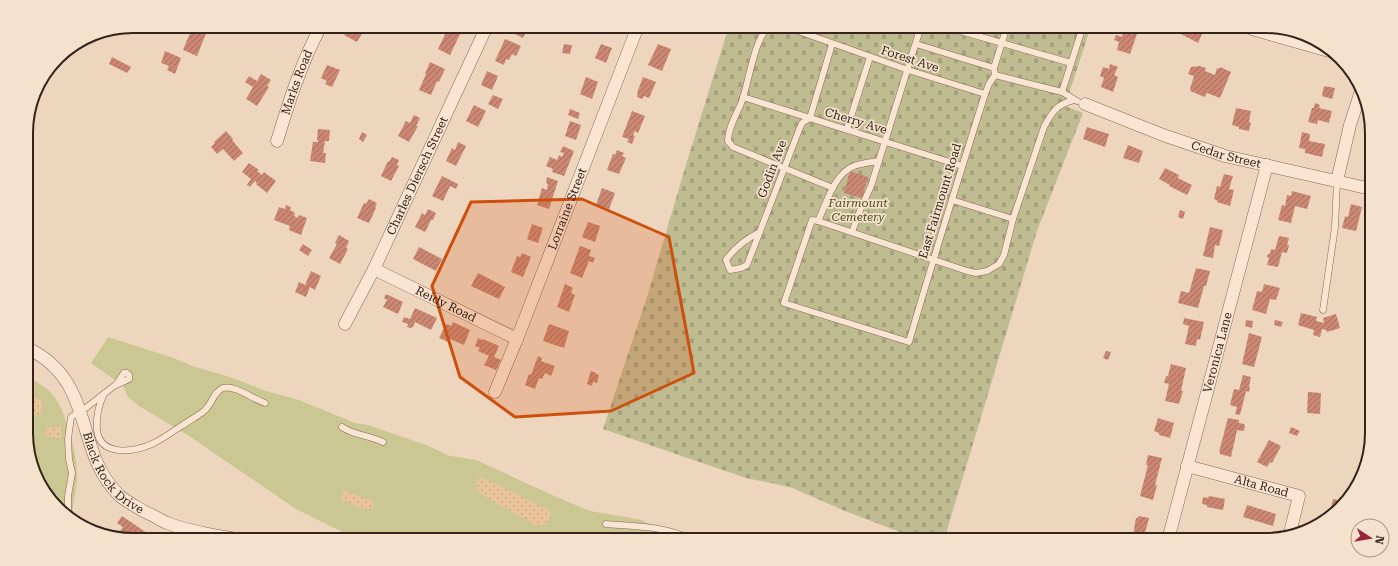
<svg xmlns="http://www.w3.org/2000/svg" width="1398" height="566" viewBox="0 0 1398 566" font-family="'Roboto Serif',serif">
<defs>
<pattern id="sand-dots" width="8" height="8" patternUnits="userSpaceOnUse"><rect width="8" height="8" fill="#eac59a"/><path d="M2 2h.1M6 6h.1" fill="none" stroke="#c9a984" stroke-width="1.8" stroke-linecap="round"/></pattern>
<pattern id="cemetery-stones" width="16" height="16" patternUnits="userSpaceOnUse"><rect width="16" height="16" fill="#c0bc92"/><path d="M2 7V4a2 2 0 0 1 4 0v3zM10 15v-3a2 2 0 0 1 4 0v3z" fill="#a6a17d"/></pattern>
<pattern id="building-hatch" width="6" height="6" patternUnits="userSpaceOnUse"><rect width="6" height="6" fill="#cc8773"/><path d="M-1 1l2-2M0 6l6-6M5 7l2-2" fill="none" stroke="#a66e5e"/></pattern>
</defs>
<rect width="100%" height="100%" fill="#eed6be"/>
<g fill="#cbc792">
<path d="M108,337L171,357L192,366L230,377L266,391L299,400L355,423L368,425L426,445L450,456L476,460L561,499L590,511L642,520L665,532L674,540H358L296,509L189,436L139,406L128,397L123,386L91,363Z"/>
<path d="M28,377C36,382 47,387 53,395C66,410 79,460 77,480C76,493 72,504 73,517L52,503L28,454Z"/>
</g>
<g fill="url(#sand-dots)">
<path d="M31,396L40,399C43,404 44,413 37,416C29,414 28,404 28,397Z"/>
<path d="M57,425H60L62,428L61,437L57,438L47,437L45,432L47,427L53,428Z"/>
<path d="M479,477L497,484L549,510L551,515C549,524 543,526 535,525L481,494L476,488V483Z"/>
<path d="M343,491L370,500L374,504L373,507L366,510L342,500L341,497Z"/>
</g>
<path fill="url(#cemetery-stones)" d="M729,26H1091L1065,106L1083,113L1037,231L944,540H921L845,511L790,487L746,478L603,429L647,297L685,168Z"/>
<g fill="url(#building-hatch)">
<path d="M193,26H209L197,56L183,50Z"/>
<path d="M281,26H295L292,33L280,28Z"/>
<path d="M349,26H367L366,27L368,29L366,31L364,30L357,42L344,35Z"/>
<path d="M449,26L461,32L450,55L438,49Z"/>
<path d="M514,26H526L523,31L526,32L523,38L511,32Z"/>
<path d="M610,26H622L619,33L609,29Z"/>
<path d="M1125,26H1137L1135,31H1138L1130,54L1117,50L1119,42L1114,40L1116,35L1122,37Z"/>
<path d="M1182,26H1198L1196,29L1203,32L1198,43L1179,33Z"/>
<path d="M505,39L521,46L516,56L512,54L509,60L506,59L504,65L495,61Z"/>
<path d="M564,44L572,45L570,54L562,53Z"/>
<path d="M601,44L612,48L606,63L595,58Z"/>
<path d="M658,44L671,49L662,71L648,65Z"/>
<path d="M165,51L181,58L175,74L167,70L169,66L161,63Z"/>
<path d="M112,57L131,67L127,73L109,64Z"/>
<path d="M430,62L445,69L439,82L437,81L431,95L419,90L426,74H425Z"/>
<path d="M1110,64L1118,67L1114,75L1118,77L1113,92L1101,87L1104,78L1100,76L1103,67L1109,69Z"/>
<path d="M327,65L340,70L332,87L325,84L327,81L321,78Z"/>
<path d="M1200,66L1206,68L1205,71L1215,75L1217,68L1219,69L1220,67L1231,72L1220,98L1207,93L1205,97L1190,91L1191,89H1190L1194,76L1188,74L1191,67Z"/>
<path d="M487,71L498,76L492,90L481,85Z"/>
<path d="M261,74L271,80L267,86L269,87L257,106L246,99L253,87L245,82L249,76L257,81Z"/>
<path d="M586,77L598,82L592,99L580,94Z"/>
<path d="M643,77L656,82L649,98L644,96L642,99L637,97L638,93H637Z"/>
<path d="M1324,86L1335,88L1332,99L1322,96Z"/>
<path d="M493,95L503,99L498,109L488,104Z"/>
<path d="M1315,103L1320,105L1319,108L1332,111L1329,123L1318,120L1317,124L1308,122L1312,108H1314Z"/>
<path d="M474,105L486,111L478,127L466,121Z"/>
<path d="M1236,108L1251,111L1249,122L1251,123L1249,131L1239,129V127L1232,125Z"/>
<path d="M570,109L580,113L578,119L568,115Z"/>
<path d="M632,111L645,116L638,133L635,131L633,135L635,136L632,144L627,142L629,139L622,137Z"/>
<path d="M414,115L420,118L416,126H418L409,142L398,136L406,121L410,123Z"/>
<path d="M570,121L581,125L576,140L565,136Z"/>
<path d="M1087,127L1109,134L1105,147L1083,139Z"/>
<path d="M318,129L330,130L329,141H325L323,153H326L325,163L310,161L313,142H318V140H317Z"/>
<path d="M226,131L233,139L232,140L243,153L234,161L223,149L217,154L211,147L215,143L214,142Z"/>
<path d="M362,132L367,135L363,142L359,139Z"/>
<path d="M1302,132L1310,134L1309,141L1325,144L1322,157L1305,153V149L1299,148Z"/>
<path d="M1368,141L1371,142V164L1367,163L1370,150L1366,149Z"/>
<path d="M458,142L466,146L456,166L446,161L452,148L455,150Z"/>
<path d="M1128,145L1143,151L1139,163L1123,158Z"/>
<path d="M563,146L574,151L564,176L552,172L553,169L546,166L550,157L557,160L559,155L562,157L564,153L560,152Z"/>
<path d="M617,150L624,153L622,156L626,158L619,174L607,170L613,154L615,155Z"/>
<path d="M392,157L399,160L397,165L399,166L391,181L381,176L388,161L389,162Z"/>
<path d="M249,163L259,170L257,171L262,175L264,172L276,181L267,193L256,184L257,183L255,181L250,187L247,185L251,179L242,172Z"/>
<path d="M1165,168L1179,175L1178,178L1192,185L1187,195L1169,186L1170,185L1159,179Z"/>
<path d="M850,171L868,177L862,198L844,193Z"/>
<path d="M1224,174L1233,176L1229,189L1234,190L1230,206L1217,202V200L1214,199L1217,186L1220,187Z"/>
<path d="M442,176L458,184L456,189L450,186L443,201L432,196Z"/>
<path d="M547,177L558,181L549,209L537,205L542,188L547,190L548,184L546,183Z"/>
<path d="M602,188L615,193L609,209L596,205Z"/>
<path d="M1292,191L1311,196L1307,209L1295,206L1291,223L1278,220L1282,205L1285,206L1287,195L1291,196Z"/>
<path d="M369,199L377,203L375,207L376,208L369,223L357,218L364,203L366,204Z"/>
<path d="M1351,204L1362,207L1356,231L1342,228L1345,216L1348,217Z"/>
<path d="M286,205L291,207L290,210L295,213L294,216L298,218L299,215L307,218L301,235L289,230L290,226L274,220L279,207L285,209Z"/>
<path d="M428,209L436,213L433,220H431L425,232L415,227L422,213L425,215Z"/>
<path d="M1180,210L1185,212L1183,219L1178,217Z"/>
<path d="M588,222L600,226L595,242L582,237Z"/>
<path d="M532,224L543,228L538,243L527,239Z"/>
<path d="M1210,227L1223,230L1219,246L1215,245L1213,258L1203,256Z"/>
<path d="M339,235L349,241L346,248L348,249L340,264L329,258L337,244L335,243Z"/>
<path d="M1279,236L1289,238L1287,245H1289L1287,253L1282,252L1278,267L1267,265L1269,258L1267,257L1268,254H1270L1271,249L1275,250Z"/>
<path d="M303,244L312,250L308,256L299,250Z"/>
<path d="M580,246L591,250L589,256L595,258L593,263L589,261L582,278L570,273Z"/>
<path d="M419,247L442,259L436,271L413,259Z"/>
<path d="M522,253L531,257L523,277L511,272L517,256L520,257Z"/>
<path d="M1196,268L1210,271L1206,286H1204L1198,308L1178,303L1181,291L1189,293Z"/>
<path d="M311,271L321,276L315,290L310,287L306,297L295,292L299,282L305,285Z"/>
<path d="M478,273L505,287L499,299L471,286Z"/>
<path d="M565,284L573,288L571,293L575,295L569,312L557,307Z"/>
<path d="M1264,284L1280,288L1276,300L1270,299L1266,314L1252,310L1257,291L1262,292Z"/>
<path d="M386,294L403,302L398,314L383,307L387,300L384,298Z"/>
<path d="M415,308L437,318L431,330L415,322L413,327L410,328L407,327L408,324L402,322L404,317L410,319Z"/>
<path d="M1301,313L1317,317L1316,321L1324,323L1323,318L1336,314L1340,328L1327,332L1326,330L1322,329L1320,337L1313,335L1314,330L1298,325Z"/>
<path d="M1184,318L1204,322L1200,340L1197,339L1196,346L1185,344L1189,326L1183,324Z"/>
<path d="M1246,320L1253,321L1252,328L1245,326Z"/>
<path d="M1275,320L1283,322L1281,327L1274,325Z"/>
<path d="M453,322L470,330L464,345L450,339L448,342L439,338L446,324L451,326Z"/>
<path d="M549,324L569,331L564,348L543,341Z"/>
<path d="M1249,333L1262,337L1254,367L1242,364Z"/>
<path d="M478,338L482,340L483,339L499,346L494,357L501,360L496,370L484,365L489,356L478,351L480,348L475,346Z"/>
<path d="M1106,351L1111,352L1108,360L1103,358Z"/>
<path d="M538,356L542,358L541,361L555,366L551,376L545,373L542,379L539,378L535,389L525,385L529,374L531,375Z"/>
<path d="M1171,364L1186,368L1181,391H1183L1179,404L1165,401L1169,384L1164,383L1166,376H1168Z"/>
<path d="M591,371L596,373V374L599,375L597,383L593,382L592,386L587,384Z"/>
<path d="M1243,375L1251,377L1249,387H1250L1249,392L1246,391L1240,415L1235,414L1237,407L1230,405L1234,389L1239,390Z"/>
<path d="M1308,392L1321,393L1320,414L1307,413Z"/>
<path d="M1158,418L1174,423L1170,438L1159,435V433L1154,431Z"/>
<path d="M1228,418L1239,420V423L1244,424L1245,426L1244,430L1243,431L1237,430L1231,457L1220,454V452H1219Z"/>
<path d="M1291,427L1300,431L1297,436L1289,433Z"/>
<path d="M1269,440L1281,446L1272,463L1270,462L1267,467L1257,462Z"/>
<path d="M1148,455L1162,458L1155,485H1157L1153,500L1140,496L1148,465H1146Z"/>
<path d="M1209,496L1225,499L1223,510L1207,507V505L1202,504L1203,497L1208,498Z"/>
<path d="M1339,497L1344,498L1329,518L1333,499L1339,500Z"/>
<path d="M1247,505L1276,514L1273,526L1243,517Z"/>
<path d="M122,516L147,533L142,540L116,537L123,527L117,523Z"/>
<path d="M1139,516L1149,518L1145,533L1141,532L1140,537L1141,538V540H1129L1130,535H1133L1136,518H1138Z"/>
<path d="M1197,534L1210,538L1209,540H1196Z"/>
</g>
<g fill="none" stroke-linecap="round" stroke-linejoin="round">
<g stroke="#866757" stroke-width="7">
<g id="service">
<path d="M769,26C754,40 749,81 742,101C737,114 728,127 728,141L733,147L833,188"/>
<path d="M784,26L908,70L985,94"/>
<path d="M943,26L1071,63"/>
<path d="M1007,26L994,68L995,75L989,84L985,94C959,177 933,259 909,342L784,303L812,220L818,221L967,271L976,273L987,271L999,264L1004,255L1013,219L1044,127C1052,112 1057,104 1074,100"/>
<path d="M916,44L994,68"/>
<path d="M995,75L1062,92L1077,101"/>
<path d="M1062,92L1083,26"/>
<path d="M743,97L962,166"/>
<path d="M810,118L832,44"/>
<path d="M847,129L870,57"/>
<path d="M952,200L1013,219"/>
<path d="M818,221C827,202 834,174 854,166C862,163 871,162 879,161"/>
<path d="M760,232C746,239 735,247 726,260L730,270L741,268L747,265L799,130L802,123L810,118"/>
<path d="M852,232L861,208L871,186L921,26"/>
<path d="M1323,310L1335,227L1337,181"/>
<path d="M104,394C98,406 96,417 97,430C100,457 134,452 152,444C163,439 173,431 183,425C190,420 198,416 204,411C211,406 214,391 223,388C235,385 253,399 265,403"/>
<path d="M342,427C355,436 369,435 383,442"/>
<path d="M68,514V496L72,473L69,459L68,439L71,417L87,407L114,386C119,383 126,381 129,379V375L127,373H124L116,385"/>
<path d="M606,524C632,526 660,526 684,536L687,540"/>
</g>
</g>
<g stroke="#866757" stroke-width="13">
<g id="minor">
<path d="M1252,29L1329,51"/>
<path id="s1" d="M1085,104L1163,135L1225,156L1371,189"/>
<path id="s2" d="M277,141C289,102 301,63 321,26"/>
<path d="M1337,181L1350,125L1360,94"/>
<path id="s3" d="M374,269L517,339"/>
<path id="s4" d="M345,324L374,269L487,26"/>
<path id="s5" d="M27,348C97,381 73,452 120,496C127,502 137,507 145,512C153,515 160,520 167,523C192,532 218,536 244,540"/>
<path id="s6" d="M495,392L517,339L638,26"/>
<path id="s7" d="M1187,466L1299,496L1290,533"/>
<path id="s8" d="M1168,540L1267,165"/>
</g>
</g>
<use href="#service" stroke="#f9e5d1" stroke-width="6"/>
<use href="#minor" stroke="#f9e5d1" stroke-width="12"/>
</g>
<path fill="#cd510e" fill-opacity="0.2" stroke="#cd510e" stroke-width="3" stroke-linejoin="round" d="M582,199L669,237L694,373L611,411L515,417L460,377L432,286L471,202Z"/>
<g text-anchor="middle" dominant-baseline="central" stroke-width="3.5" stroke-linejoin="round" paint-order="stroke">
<g font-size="12" fill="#35231c" stroke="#f5e2cd">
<text transform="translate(910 59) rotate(18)">Forest Ave</text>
<text stroke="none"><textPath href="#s2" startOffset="62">Marks Road</textPath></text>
<text transform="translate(856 121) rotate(17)">Cherry Ave</text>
<text stroke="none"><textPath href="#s1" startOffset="150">Cedar Street</textPath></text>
<text transform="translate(772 169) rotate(-69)">Godin Ave</text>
<text stroke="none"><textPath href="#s4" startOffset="165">Charles Diersch Street</textPath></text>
<text transform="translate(940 201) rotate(-73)">East Fairmount Road</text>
<text stroke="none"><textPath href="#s6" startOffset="197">Lorraine Street</textPath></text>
<text stroke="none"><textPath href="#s3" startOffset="80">Reidy Road</textPath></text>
<text stroke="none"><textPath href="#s8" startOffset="194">Veronica Lane</textPath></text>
<text stroke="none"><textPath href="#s5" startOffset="157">Black Rock Drive</textPath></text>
<text stroke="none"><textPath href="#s7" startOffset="77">Alta Road</textPath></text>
</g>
<g font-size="12" font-style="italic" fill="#4f5122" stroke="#f5e2cd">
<text x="858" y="203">Fairmount<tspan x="858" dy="14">Cemetery</tspan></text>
</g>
</g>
<path d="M0 0H1398V566H0ZM133 33H1265A100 100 0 0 1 1365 133V433A100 100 0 0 1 1265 533H133A100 100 0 0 1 33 433V133A100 100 0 0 1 133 33Z" fill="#f5e2cd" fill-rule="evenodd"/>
<path fill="none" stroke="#35231c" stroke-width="2" d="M133 33H1265A100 100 0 0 1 1365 133V433A100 100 0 0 1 1265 533H133A100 100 0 0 1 33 433V133A100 100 0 0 1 133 33Z"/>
<g transform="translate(1370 538) rotate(102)"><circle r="19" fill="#f5e2cd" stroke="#a89686"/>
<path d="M0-3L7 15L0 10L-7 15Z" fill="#95273d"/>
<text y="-6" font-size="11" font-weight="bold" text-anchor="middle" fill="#35231c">N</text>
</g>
</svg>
